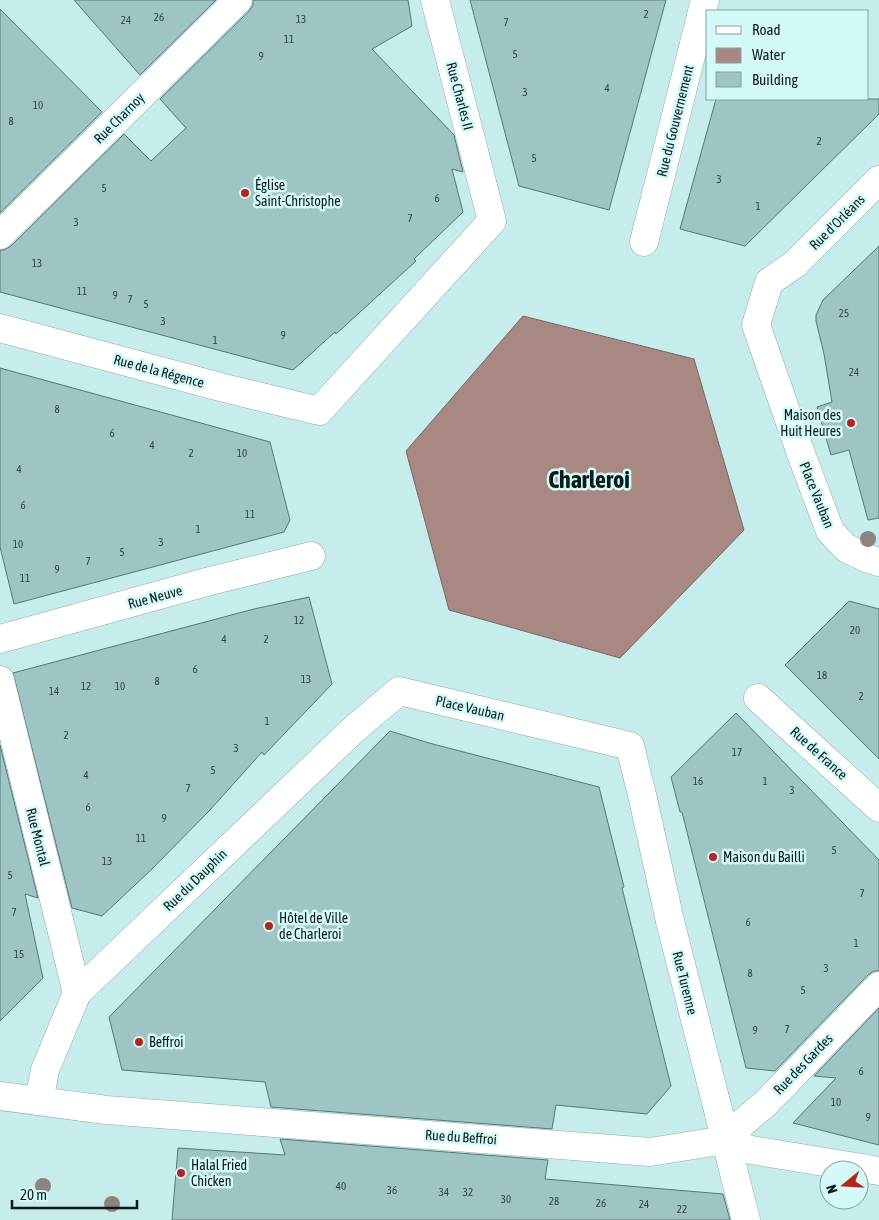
<svg xmlns="http://www.w3.org/2000/svg" width="879" height="1220" viewBox="0 0 879 1220" font-family="'Asap Condensed',sans-serif">
<rect width="100%" height="100%" fill="#c6edec"/>
<path fill="#a88882" stroke="#7a6763" d="M523,316L694,359L744,530L620,658L449,610L406,451Z"/>
<g fill="#9ec4c3" stroke="#547877">
<path d="M74,0H216L140,75Z"/>
<path d="M253,0H408L412,26L372,49L454,135L463,172L452,169L463,212L414,259L416,261L336,334L335,332L293,370L0,292V250H4L11,246L124,134L151,161L186,128L160,99L249,11L253,5Z"/>
<path d="M470,0H666L609,210L519,186Z"/>
<path d="M0,9L102,112L0,213Z"/>
<path d="M716,99H879V114L745,246L680,229Z"/>
<path d="M879,246V518L868,520L849,450L831,455L817,407L832,402L824,354L816,321V315L823,300Z"/>
<path d="M0,368L270,442L290,520L284,532L14,604L0,547Z"/>
<path d="M309,597L332,684L264,755L262,752L210,810L151,870L102,916L72,908L13,673L254,609Z"/>
<path d="M849,601L879,609V759L785,665Z"/>
<path d="M736,713L879,860V971H874L868,975L775,1071L746,1068L682,812H680L671,777Z"/>
<path d="M390,731L429,743L599,787L624,887L622,888L671,1086L647,1114L556,1105L552,1129L271,1107L265,1082L122,1070L109,1017Z"/>
<path d="M0,745L38,898L25,894L43,978L0,1021Z"/>
<path d="M879,1008V1145L793,1123L836,1078L814,1076Z"/>
<path d="M280,1139L548,1160L545,1179L723,1194L730,1220H172L178,1148L285,1155Z"/>
</g>
<g fill="none" stroke-linecap="round" stroke-linejoin="round">
<g stroke="#88adac" stroke-width="29">
<g id="pedestrian">
<path d="M795,264L769,282L756,325L800,451L830,531L846,548L869,559L879,562"/>
<path d="M0,639L210,581L311,556"/>
</g>
</g>
<g stroke="#88adac" stroke-width="29">
<g id="minor">
<path d="M0,235L238,0"/>
<path d="M644,242L705,0"/>
<path d="M795,264L879,180"/>
<path d="M0,328L224,388L319,411L492,221L435,0"/>
<path d="M0,680L77,993"/>
<path d="M758,698L879,808"/>
<path d="M0,1096L106,1110L650,1152L725,1140L751,1150L879,1171"/>
<path d="M39,1101L45,1070L77,993L352,731L399,691L630,746L643,799L670,921L746,1220"/>
<path d="M725,1140L740,1125L766,1103L879,986"/>
</g>
</g>
<use href="#pedestrian" stroke="#fff" stroke-width="28"/>
<use href="#minor" stroke="#fff" stroke-width="28"/>
</g>
<g fill="#8d8480">
<circle cx="868" cy="539" r="8"/>
<circle cx="43" cy="1186" r="8"/>
<circle cx="112" cy="1204" r="8"/>
</g>
<g fill="#b4261b" stroke="#d3faf9" stroke-width="2">
<circle cx="245" cy="193" r="5"/>
<circle cx="851" cy="423" r="5"/>
<circle cx="713" cy="857" r="5"/>
<circle cx="269" cy="926" r="5"/>
<circle cx="139" cy="1042" r="5"/>
<circle cx="181" cy="1173" r="5"/>
</g>
<g text-anchor="middle" dominant-baseline="central" stroke-width="5" stroke-linejoin="round" paint-order="stroke">
<g font-size="11" fill="#314545">
<text x="646" y="14">2</text>
<text x="159" y="17">26</text>
<text x="301" y="19">13</text>
<text x="126" y="20">24</text>
<text x="506" y="22">7</text>
<text x="289" y="39">11</text>
<text x="515" y="54">5</text>
<text x="261" y="56">9</text>
<text x="607" y="88">4</text>
<text x="525" y="92">3</text>
<text x="38" y="105">10</text>
<text x="11" y="121">8</text>
<text x="819" y="141">2</text>
<text x="534" y="158">5</text>
<text x="719" y="179">3</text>
<text x="104" y="188">5</text>
<text x="437" y="198">6</text>
<text x="758" y="206">1</text>
<text x="410" y="218">7</text>
<text x="76" y="222">3</text>
<text x="37" y="263">13</text>
<text x="82" y="291">11</text>
<text x="115" y="295">9</text>
<text x="130" y="299">7</text>
<text x="146" y="304">5</text>
<text x="844" y="313">25</text>
<text x="163" y="321">3</text>
<text x="283" y="335">9</text>
<text x="215" y="340">1</text>
<text x="854" y="372">24</text>
<text x="57" y="409">8</text>
<text x="112" y="433">6</text>
<text x="152" y="445">4</text>
<text x="191" y="453">2</text>
<text x="242" y="453">10</text>
<text x="19" y="469">4</text>
<text x="23" y="505">6</text>
<text x="250" y="514">11</text>
<text x="198" y="529">1</text>
<text x="161" y="542">3</text>
<text x="18" y="544">10</text>
<text x="122" y="552">5</text>
<text x="88" y="561">7</text>
<text x="57" y="569">9</text>
<text x="25" y="578">11</text>
<text x="299" y="620">12</text>
<text x="855" y="630">20</text>
<text x="224" y="639">4</text>
<text x="266" y="639">2</text>
<text x="195" y="669">6</text>
<text x="822" y="675">18</text>
<text x="306" y="679">13</text>
<text x="157" y="681">8</text>
<text x="86" y="686">12</text>
<text x="120" y="686">10</text>
<text x="54" y="691">14</text>
<text x="861" y="696">2</text>
<text x="267" y="721">1</text>
<text x="66" y="735">2</text>
<text x="236" y="748">3</text>
<text x="737" y="752">17</text>
<text x="213" y="770">5</text>
<text x="86" y="775">4</text>
<text x="698" y="781">16</text>
<text x="765" y="781">1</text>
<text x="188" y="788">7</text>
<text x="792" y="790">3</text>
<text x="88" y="807">6</text>
<text x="164" y="818">9</text>
<text x="141" y="838">11</text>
<text x="834" y="850">5</text>
<text x="107" y="861">13</text>
<text x="10" y="875">5</text>
<text x="862" y="893">7</text>
<text x="14" y="912">7</text>
<text x="748" y="922">6</text>
<text x="856" y="943">1</text>
<text x="19" y="954">15</text>
<text x="826" y="968">3</text>
<text x="750" y="973">8</text>
<text x="803" y="990">5</text>
<text x="787" y="1029">7</text>
<text x="755" y="1030">9</text>
<text x="861" y="1071">6</text>
<text x="836" y="1102">10</text>
<text x="868" y="1117">9</text>
<text x="341" y="1186">40</text>
<text x="392" y="1190">36</text>
<text x="444" y="1192">34</text>
<text x="468" y="1192">32</text>
<text x="506" y="1199">30</text>
<text x="554" y="1201">28</text>
<text x="601" y="1203">26</text>
<text x="644" y="1204">24</text>
<text x="682" y="1209">22</text>
</g>
<g font-size="14" fill="#0d1b1b" stroke="#d3faf9">
<text transform="translate(460 96) rotate(75)">Rue Charles II</text>
<text transform="translate(119 118) rotate(-45)">Rue Charnoy</text>
<text transform="translate(675 121) rotate(-76)">Rue du Gouvernement</text>
<text transform="translate(837 222) rotate(-45)">Rue d'Orléans</text>
<text transform="translate(159 371) rotate(15)">Rue de la Régence</text>
<text transform="translate(817 495) rotate(68)">Place Vauban</text>
<text transform="translate(155 597) rotate(-15)">Rue Neuve</text>
<text transform="translate(470 708) rotate(13)">Place Vauban</text>
<text transform="translate(819 753) rotate(42)">Rue de France</text>
<text transform="translate(38 837) rotate(76)">Rue Montal</text>
<text transform="translate(195 880) rotate(-44)">Rue du Dauphin</text>
<text transform="translate(685 983) rotate(76)">Rue Turenne</text>
<text transform="translate(803 1064) rotate(-46)">Rue des Gardes</text>
<text transform="translate(461 1137) rotate(4)">Rue du Beffroi</text>
</g>
<g font-size="14" fill="#0d1b1b" stroke="#d3faf9" text-anchor="start">
<text x="255" y="185">Église<tspan x="255" dy="16">Saint-Christophe</tspan></text>
<text x="841" y="415" text-anchor="end">Maison des<tspan x="841" dy="16">Huit Heures</tspan></text>
<text x="723" y="857">Maison du Bailli</text>
<text x="279" y="918">Hôtel de Ville<tspan x="279" dy="16">de Charleroi</tspan></text>
<text x="149" y="1042">Beffroi</text>
<text x="191" y="1165">Halal Fried<tspan x="191" dy="16">Chicken</tspan></text>
</g>
<g font-size="24" font-weight="bold" fill="#0d1b1b" stroke="#d3faf9">
<text x="589" y="479">Charleroi</text>
</g>
</g>
<rect x="706" y="10" width="162" height="90" fill="#d3faf9" stroke="#84a1a0"/>
<rect x="716" y="26" width="25" height="8" fill="#ffffff" stroke="#84a1a0"/>
<text x="752" y="35" font-size="15" fill="#0d1b1b">Road</text>
<rect x="716" y="48" width="25" height="15" fill="#a88882" stroke="#84a1a0"/>
<text x="752" y="60" font-size="15" fill="#0d1b1b">Water</text>
<rect x="716" y="72" width="25" height="15" fill="#9ec4c3" stroke="#84a1a0"/>
<text x="752" y="85" font-size="15" fill="#0d1b1b">Building</text>
<g transform="translate(844 1185) rotate(252)"><circle r="24" fill="#d3faf9" stroke="#84a1a0"/>
<path d="M0-4L9 19L0 12L-9 19Z" fill="#b4261b"/>
<text y="-8" font-size="14" font-weight="bold" text-anchor="middle" fill="#0d1b1b">N</text>
</g>
<path d="M12 1200v8h125v-8" fill="none" stroke="#0d1b1b" stroke-width="2.5"/>
<text x="20" y="1200" font-size="15" fill="#0d1b1b" stroke="#d3faf9" stroke-width="4" paint-order="stroke">20 m</text>
</svg>
